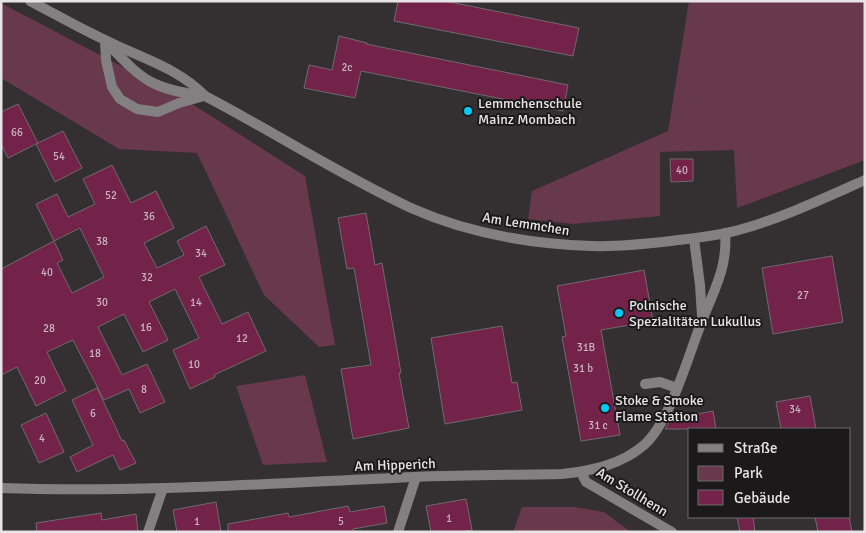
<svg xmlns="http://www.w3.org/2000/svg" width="866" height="533" viewBox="0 0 866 533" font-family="Signika,sans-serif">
<rect width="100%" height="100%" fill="#343032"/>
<g fill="#68384c">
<path d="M689,1H865V160L737,208L734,150L660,152V216L573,224L528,219L532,191L668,131Z"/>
<path d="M1,3L189,102L305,176L335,345L319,347L264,295L197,153L119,149L1,78Z"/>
<path d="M305,375L327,462L263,465L236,386Z"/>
<path d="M522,507H575L604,512L631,532H513Z"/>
</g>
<g fill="#73234a" stroke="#6f6a6c" fill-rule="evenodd">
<path d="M398,1H445L579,28L573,56L394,21Z"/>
<path d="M339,36L367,43L366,44L568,85L563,111L361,71L355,98L304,88L309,65L332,70Z"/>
<path d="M18,104L38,143L8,158L1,144V112Z"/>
<path d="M63,131L82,168L55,182L36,144Z"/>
<path d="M670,159H693V181L671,182Z"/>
<path d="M112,165L131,203L156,191L174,228L144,243L157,268L184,255L177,241L206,226L225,265L199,277L222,324L248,312L266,351L214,375L215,377L190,389L173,350L199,338L175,289L149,302L168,340L143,352L124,314L98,327L122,375L147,364L165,402L140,413L129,389L104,400L73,340L47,352L66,391L36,406L17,367L1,375V269L54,241L36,204L57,194L68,217L95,204L83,179ZM80,228L104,277L72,293L57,263L63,260L54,241Z"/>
<path d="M366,213L375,265L382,263L401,373H399L409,428L353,439L341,369L371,365L354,268L347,269L338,218Z"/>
<path d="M832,256L843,322L773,334L762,268Z"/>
<path d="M644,270L653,321L601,330L620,435L581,441L562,337L566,336L557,286Z"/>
<path d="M502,326L512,383L517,382L522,410L445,424L431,338Z"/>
<path d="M97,388L122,441L124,440L136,463L120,470L113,455L77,472L70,457L93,445L72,400Z"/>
<path d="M810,396L816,429H781L776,402Z"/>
<path d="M713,411L716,429H665L671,419Z"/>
<path d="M46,413L64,452L39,463L21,425Z"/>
<path d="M466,499L472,530L460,532H431L426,506Z"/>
<path d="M216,502L221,532H177L173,510Z"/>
<path d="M348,506L350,512L384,506L387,523L353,529V532H228V524L288,513L289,517Z"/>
<path d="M101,513L102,520L136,514L138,532H37L36,523Z"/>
<path d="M737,517H753L755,532H740Z"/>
<path d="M815,517H849L852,532H818Z"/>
</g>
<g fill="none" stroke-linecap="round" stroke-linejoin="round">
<g stroke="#828081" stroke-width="10">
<path d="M105,41L106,60L112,87L120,99L137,109L158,112L179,103L204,96"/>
<path d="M645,384L660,382L677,388"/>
</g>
<g stroke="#828081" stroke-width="10">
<path d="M30,1C55,14 79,28 105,40C138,57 179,68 205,96C274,132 340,175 411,208C467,233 531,244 592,246C618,247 645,244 671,241C695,238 719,236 742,229C782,218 827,197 865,180"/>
<path d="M109,45C144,82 153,89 205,96"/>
<path d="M694,239L700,285L702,316"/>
<path d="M581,472L586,482L672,532"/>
<path d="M1,488C139,493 277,483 414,477C464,475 513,475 562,474C591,471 621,465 644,445C670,423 689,353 702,321C709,302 719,284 723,264C725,254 726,243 725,233"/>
<path d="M148,532L163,488"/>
<path d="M398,532L416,477"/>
</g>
</g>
<g fill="#00cbf8" stroke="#1b1919" stroke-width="2">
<circle cx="468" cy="111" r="5"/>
<circle cx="619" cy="313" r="5"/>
<circle cx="605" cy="408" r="5"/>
</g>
<g text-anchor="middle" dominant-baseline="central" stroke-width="4" stroke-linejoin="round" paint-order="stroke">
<g font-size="11" fill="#cab4be">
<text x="347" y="67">2c</text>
<text x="17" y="132">66</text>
<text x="59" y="156">54</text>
<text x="682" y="170">40</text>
<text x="111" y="195">52</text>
<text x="149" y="216">36</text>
<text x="102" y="241">38</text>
<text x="201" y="253">34</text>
<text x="47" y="272">40</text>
<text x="147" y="277">32</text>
<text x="803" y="295">27</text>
<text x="102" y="302">30</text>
<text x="196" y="302">14</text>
<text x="146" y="327">16</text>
<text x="49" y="328">28</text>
<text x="242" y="338">12</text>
<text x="586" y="347">31B</text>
<text x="95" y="353">18</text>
<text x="194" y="364">10</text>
<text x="583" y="368">31 b</text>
<text x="40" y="380">20</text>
<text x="144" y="389">8</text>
<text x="795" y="409">34</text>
<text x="93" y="413">6</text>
<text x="598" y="425">31 c</text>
<text x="42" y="438">4</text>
<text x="449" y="518">1</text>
<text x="197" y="521">1</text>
<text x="341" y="521">5</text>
</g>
<g font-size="14" fill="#e7e4e5" stroke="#1b1919" text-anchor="start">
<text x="478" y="103">Lemmchenschule<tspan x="478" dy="16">Mainz Mombach</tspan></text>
<text x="629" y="305">Polnische<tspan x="629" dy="16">Spezialitäten Lukullus</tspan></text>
<text x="615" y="400">Stoke &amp; Smoke<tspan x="615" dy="16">Flame Station</tspan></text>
</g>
<g font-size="14" fill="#e7e4e5" stroke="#1b1919">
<text transform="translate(526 224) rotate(9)">Am Lemmchen</text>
<text transform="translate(395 465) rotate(-2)">Am Hipperich</text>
<text transform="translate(632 492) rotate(31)">Am Stollhenn</text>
</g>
</g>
<rect width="866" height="533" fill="none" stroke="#e7e4e5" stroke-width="5"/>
<rect x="688" y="428" width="162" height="90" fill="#1b1919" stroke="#6d6a6b"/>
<rect x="698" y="444" width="25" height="8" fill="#828081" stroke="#6d6a6b"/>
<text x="734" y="453" font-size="15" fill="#e7e4e5">Straße</text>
<rect x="698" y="466" width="25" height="15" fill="#68384c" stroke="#6d6a6b"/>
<text x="734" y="478" font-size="15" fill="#e7e4e5">Park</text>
<rect x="698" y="490" width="25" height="15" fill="#73234a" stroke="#6d6a6b"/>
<text x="734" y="503" font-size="15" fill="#e7e4e5">Gebäude</text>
</svg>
